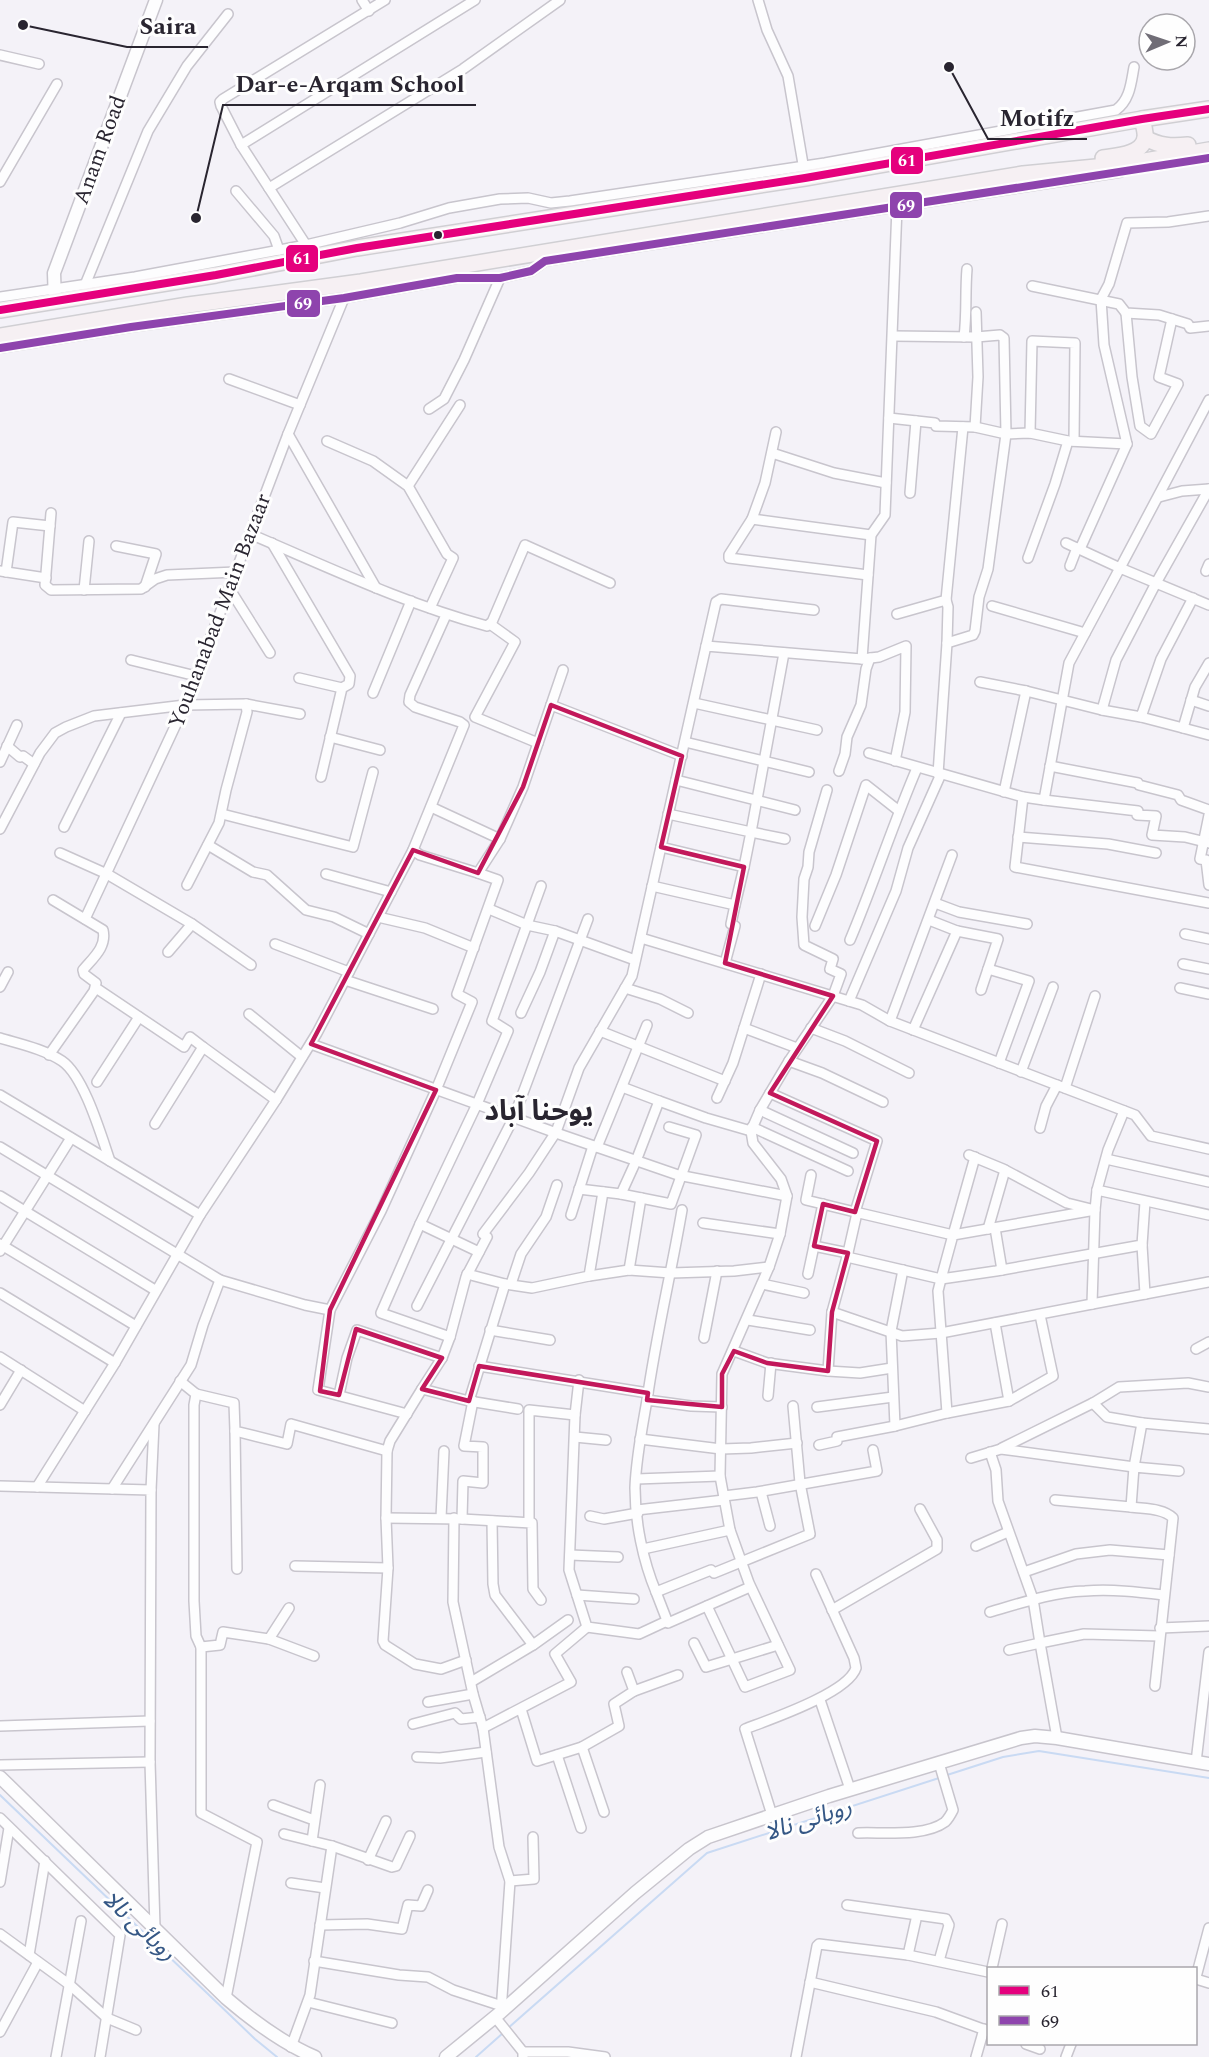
<svg xmlns="http://www.w3.org/2000/svg" width="1209" height="2057" viewBox="0 0 1209 2057" font-family="Spectral,'Noto Sans Arabic',serif">
<rect width="100%" height="100%" fill="#f4f2f8"/>
<g fill="none" stroke-linecap="round" stroke-linejoin="round">
<g stroke="#c9daf3" stroke-width="2">
<path d="M944,1776L1003,1757L1039,1751L1209,1778"/>
<path d="M0,1795L255,2039L277,2057"/>
<path d="M507,2029L707,1853L939,1778"/>
<path d="M476,2057L503,2033"/>
</g>
<g stroke="#c8c5cd" stroke-width="12">
<g id="minor">
<path d="M362,0L369,11"/>
<path d="M758,0L767,30L788,76L804,170"/>
<path d="M0,55L39,64"/>
<path d="M241,145L221,106L220,102L223,99L385,0"/>
<path d="M0,182L57,84"/>
<path d="M269,188L241,145L475,0"/>
<path d="M236,191L274,236L279,250"/>
<path d="M306,245L269,188L463,69L560,0"/>
<path d="M85,285L148,131L187,66L228,14"/>
<path d="M1032,286L1119,304L1126,313L1159,315L1188,324L1190,328L1209,326"/>
<path d="M0,297L135,277L306,245L400,223L449,208L500,199L528,198L551,203L570,201L825,163L1116,110C1130,100 1131,83 1134,67"/>
<path d="M1126,313L1132,377L1140,426L1151,434L1178,384L1159,377L1172,319"/>
<path d="M893,336L976,337L1000,335L1004,338L1006,434L988,569L979,597L975,631L973,635L947,643"/>
<path d="M964,337C967,314 965,292 967,269"/>
<path d="M0,348L131,327L344,298L457,278H500L531,271L545,261L1121,172"/>
<path d="M229,379L300,405"/>
<path d="M429,409L444,399L464,360L500,278"/>
<path d="M889,418L935,423L936,426L975,427L1006,434L1030,433L1068,441L1127,444"/>
<path d="M975,427L978,377L976,312"/>
<path d="M776,432L765,483L752,519L729,555V558L868,575"/>
<path d="M1030,433L1032,341L1075,343L1074,441"/>
<path d="M288,434L376,588"/>
<path d="M327,441L373,461L408,486L447,554L453,558L430,608"/>
<path d="M772,453L834,473L886,483"/>
<path d="M408,486L460,405"/>
<path d="M910,493L916,421"/>
<path d="M1159,497L1182,491L1209,489"/>
<path d="M51,513L45,585L51,590L141,589L155,579L167,575L236,572"/>
<path d="M752,519L871,535"/>
<path d="M250,534C328,567 405,604 487,626L492,622L525,545L610,583"/>
<path d="M272,543L350,676L349,684L342,688L321,777"/>
<path d="M1066,543L1120,568L1209,400"/>
<path d="M116,546L156,554L145,587"/>
<path d="M1080,549L1127,444L1104,345L1101,299L1109,284L1127,223L1168,222L1209,216"/>
<path d="M1028,558L1055,484L1068,441"/>
<path d="M1070,566L1077,548"/>
<path d="M0,571L46,578"/>
<path d="M1206,571L1209,564"/>
<path d="M6,572L13,522L50,526"/>
<path d="M229,588L270,653"/>
<path d="M84,590L89,541"/>
<path d="M1209,605L1120,568L1069,663L1044,800L1023,797L1015,867L1209,903"/>
<path d="M992,606L1085,633"/>
<path d="M897,614L946,600L963,427"/>
<path d="M490,624L515,642L475,717L538,743"/>
<path d="M706,646L716,602L721,599L814,610"/>
<path d="M784,653L751,832L785,839"/>
<path d="M862,659L871,535L885,515L897,207"/>
<path d="M131,660L196,676"/>
<path d="M299,678L342,688"/>
<path d="M980,682L1026,691"/>
<path d="M373,693L411,601"/>
<path d="M1191,700L1209,706"/>
<path d="M694,703L817,730"/>
<path d="M246,704L300,714"/>
<path d="M551,705L682,756"/>
<path d="M1102,710L1141,717L1161,659L1193,598"/>
<path d="M1141,717L1183,728L1195,687L1209,663"/>
<path d="M1183,728L1209,735"/>
<path d="M330,737L380,750"/>
<path d="M685,742L809,772"/>
<path d="M7,746L20,757L23,756L34,764"/>
<path d="M869,753L1023,797"/>
<path d="M0,762L17,725"/>
<path d="M1050,766L1138,783L1139,785L1178,795L1181,800L1209,810"/>
<path d="M839,771L845,754L847,737L861,705L866,669L870,658"/>
<path d="M938,774L947,643L948,607L946,600"/>
<path d="M676,780L795,810"/>
<path d="M1004,792L1026,691L1102,710L1116,660L1156,583L1209,489"/>
<path d="M1044,800L1138,811L1137,815L1156,816L1152,835L1185,837L1209,843"/>
<path d="M431,807L500,839"/>
<path d="M222,814L353,847L373,772"/>
<path d="M668,814L751,832L744,867"/>
<path d="M1209,815L1200,859L1206,860L1209,885"/>
<path d="M64,827L121,713"/>
<path d="M0,829L40,753L55,733L66,727L94,716L185,705L246,704L247,712L226,790L219,823L187,885"/>
<path d="M1018,837L1108,844L1156,853"/>
<path d="M208,845L253,872L267,875L306,910L334,917L369,934"/>
<path d="M661,847L744,867L735,905"/>
<path d="M413,850L420,855L478,873"/>
<path d="M60,853L107,874L192,924L168,952"/>
<path d="M326,874L391,892"/>
<path d="M652,886L735,905L731,924L735,926L725,963"/>
<path d="M935,903L959,912L1027,924"/>
<path d="M489,909L527,925L555,931L540,972L521,1013"/>
<path d="M378,917L425,928L474,948"/>
<path d="M85,919L185,705L288,434L344,298"/>
<path d="M192,924L251,965"/>
<path d="M815,926L836,875L866,785L899,811"/>
<path d="M555,931L635,960"/>
<path d="M957,931L998,939L981,990"/>
<path d="M1185,934L1209,939"/>
<path d="M641,938L862,1005L890,1021L1135,1115L1151,1136L1209,1149"/>
<path d="M850,940C874,883 893,824 917,768"/>
<path d="M275,944L349,972"/>
<path d="M1183,964L1209,969"/>
<path d="M988,969L1029,981L999,1063"/>
<path d="M345,980L433,1009"/>
<path d="M0,987L8,972"/>
<path d="M96,988L184,1047L190,1037L203,1047"/>
<path d="M625,988L660,999L688,1013"/>
<path d="M1180,988L1209,994"/>
<path d="M849,1001L896,891L908,848L941,774"/>
<path d="M249,1014L302,1057"/>
<path d="M890,1021L952,855"/>
<path d="M744,1028L797,1048"/>
<path d="M811,1028L845,1041L909,1073"/>
<path d="M913,1030L957,931L929,920"/>
<path d="M600,1031L725,1081"/>
<path d="M0,1038C20,1044 44,1049 62,1061C84,1076 101,1135 110,1161"/>
<path d="M311,1044L559,1134L678,1175L787,1196"/>
<path d="M49,1055L94,991L96,983L84,974L83,970C93,958 107,947 103,930L53,900"/>
<path d="M789,1061L822,1073L883,1102"/>
<path d="M1021,1072L1053,987"/>
<path d="M97,1082L139,1017"/>
<path d="M1065,1088L1095,996"/>
<path d="M770,1093L877,1141L855,1212L806,1200L811,1175"/>
<path d="M0,1095L200,1215"/>
<path d="M717,1098L733,1063L761,974"/>
<path d="M659,1101L706,1118L751,1131"/>
<path d="M760,1110L853,1153"/>
<path d="M1124,1111L1108,1150L1097,1190L1209,1215"/>
<path d="M155,1124L203,1047L276,1100"/>
<path d="M752,1127L848,1171"/>
<path d="M1040,1128L1046,1106L1057,1085"/>
<path d="M0,1147L220,1280L203,1325L191,1365L112,1489"/>
<path d="M597,1147L647,1025"/>
<path d="M1106,1159L1209,1182"/>
<path d="M579,1189L621,1194L636,1161L659,1101L622,1087"/>
<path d="M1097,1190L1095,1210L953,1235L941,1279L996,1271L1142,1245L1145,1202"/>
<path d="M621,1194L671,1204L696,1135L669,1127"/>
<path d="M0,1196L155,1290"/>
<path d="M823,1204L814,1246L848,1253"/>
<path d="M855,1212L953,1235L975,1157"/>
<path d="M857,1213L847,1257L941,1279L938,1291L947,1413L895,1426"/>
<path d="M571,1215L593,1146"/>
<path d="M703,1223L780,1234"/>
<path d="M420,1224L381,1313L450,1337"/>
<path d="M995,1228L1002,1270"/>
<path d="M988,1229L1005,1170"/>
<path d="M0,1244L136,1326"/>
<path d="M0,1251L71,1138"/>
<path d="M479,1252L420,1224L477,1104L508,1031L492,1021L541,886"/>
<path d="M847,1257L832,1312L902,1336L941,1333L1092,1304L1095,1210L1067,1203L1003,1169L969,1155"/>
<path d="M629,1270L641,1198"/>
<path d="M467,1274L505,1284L532,1288L589,1276L603,1192"/>
<path d="M808,1274L814,1246"/>
<path d="M589,1276L629,1270L671,1273L734,1271L769,1267"/>
<path d="M220,1280L305,1305L330,1310"/>
<path d="M511,1284L521,1254L546,1217L557,1185"/>
<path d="M762,1284L804,1293"/>
<path d="M0,1293L115,1363"/>
<path d="M1145,1294L1209,1282"/>
<path d="M1092,1304L1145,1294L1142,1245"/>
<path d="M417,1306L514,1117L588,919"/>
<path d="M748,1320L810,1330"/>
<path d="M995,1323L1009,1401L1053,1376L1040,1315"/>
<path d="M490,1330L550,1340"/>
<path d="M704,1338L717,1271"/>
<path d="M1196,1349L1209,1342"/>
<path d="M734,1351L767,1363L828,1371L860,1373L892,1368"/>
<path d="M0,1357L85,1411"/>
<path d="M479,1366L648,1393"/>
<path d="M828,1371L832,1312"/>
<path d="M579,1380L575,1415L569,1570L587,1627L639,1634L667,1621"/>
<path d="M180,1381L196,1394L194,1405V1601L196,1636L201,1647V1813L257,1842L226,1998"/>
<path d="M422,1389L442,1358L450,1337L466,1277L487,1237L483,1234L529,1173L556,1132L579,1068L632,976L706,646L862,659L879,657L906,646L905,712L895,761"/>
<path d="M196,1394L234,1403L235,1431L287,1444L291,1424L387,1451"/>
<path d="M339,1395L347,1358L357,1330L442,1358"/>
<path d="M768,1396L771,1363"/>
<path d="M647,1400C656,1336 671,1274 682,1210"/>
<path d="M469,1401L518,1409"/>
<path d="M1093,1403L1107,1417L1142,1423"/>
<path d="M0,1405L21,1370"/>
<path d="M722,1407L691,1406L647,1400C642,1429 636,1458 635,1488C635,1522 643,1561 656,1592L711,1570L714,1573L810,1534L800,1483L793,1406"/>
<path d="M817,1407L893,1397"/>
<path d="M947,1413L1009,1401"/>
<path d="M407,1414L318,1390L330,1310L381,1211L436,1090L472,1002L457,994L498,880L478,873L500,839L523,787L563,670"/>
<path d="M235,1431L237,1569"/>
<path d="M575,1437L606,1440"/>
<path d="M640,1439L721,1449L751,1448L797,1443"/>
<path d="M819,1445L837,1441V1437L895,1426L891,1331L903,1270"/>
<path d="M1002,1448L1093,1403L1119,1387L1188,1383L1209,1387"/>
<path d="M990,1452L996,1470L998,1501L1033,1599L1040,1643L1009,1650"/>
<path d="M971,1458L1001,1449L1134,1467L1142,1423L1209,1429"/>
<path d="M636,1479L720,1476"/>
<path d="M0,1486L151,1490L150,1762L155,1927"/>
<path d="M37,1487L115,1363L200,1215L276,1100L317,1033L413,850L464,725L460,722L415,707L409,702L410,695L446,615"/>
<path d="M151,1490L154,1424"/>
<path d="M761,1492L770,1526"/>
<path d="M724,1496L757,1492L877,1471L873,1450"/>
<path d="M1055,1500L1131,1507L1134,1467L1179,1471"/>
<path d="M1131,1507C1144,1509 1163,1508 1173,1518L1155,1686"/>
<path d="M637,1510L724,1500"/>
<path d="M590,1516L604,1519L638,1513"/>
<path d="M386,1518L462,1519L532,1523L533,1589L541,1600"/>
<path d="M441,1518L444,1451"/>
<path d="M454,1518L453,1602L473,1694L483,1728L499,1847L510,1881L501,2012"/>
<path d="M462,1519L463,1481L483,1483V1447L464,1446L473,1401"/>
<path d="M492,1521L493,1584L495,1595L533,1645"/>
<path d="M529,1522V1410L575,1415"/>
<path d="M976,1546L1008,1532"/>
<path d="M643,1549L730,1530"/>
<path d="M570,1555L618,1557"/>
<path d="M295,1566L388,1568"/>
<path d="M1024,1572L1076,1554L1110,1550L1169,1555"/>
<path d="M656,1592L668,1623L750,1587"/>
<path d="M577,1595L634,1599"/>
<path d="M707,1606L745,1687L790,1670L749,1583L730,1530L720,1476L722,1374L769,1267L780,1234L787,1196L781,1179L753,1143L751,1131L760,1110L789,1061L833,996L841,974L830,969L833,959L804,945L802,917L804,879L808,867L809,852L827,790"/>
<path d="M832,1610L937,1549V1540L920,1509"/>
<path d="M990,1612C1021,1603 1053,1592 1085,1591C1112,1589 1138,1592 1164,1595"/>
<path d="M1160,1628L1209,1626"/>
<path d="M269,1639L314,1656"/>
<path d="M694,1643L706,1667L778,1645"/>
<path d="M201,1647L220,1645L223,1632L269,1639L289,1608"/>
<path d="M466,1660L441,1669L415,1664L385,1645L383,1641L388,1568L386,1518L387,1451L390,1441L422,1389L469,1401L505,1284"/>
<path d="M471,1682L533,1645L568,1620"/>
<path d="M634,1691L678,1675"/>
<path d="M820,1700L850,1789"/>
<path d="M428,1702L473,1694"/>
<path d="M521,1709L537,1761L582,1747L619,1726L614,1704L634,1691L627,1672"/>
<path d="M413,1724L455,1713L461,1719L480,1717"/>
<path d="M0,1726L150,1721"/>
<path d="M483,1728L571,1682L555,1654L587,1627"/>
<path d="M1057,1738L1040,1643L1084,1634L1159,1636"/>
<path d="M582,1747L604,1812"/>
<path d="M557,1755L581,1828"/>
<path d="M417,1757L440,1758L486,1752"/>
<path d="M1196,1762L1209,1652"/>
<path d="M0,1765L150,1762"/>
<path d="M273,1805L314,1820"/>
<path d="M772,1815L745,1729C771,1719 848,1693 856,1668L854,1658L816,1574"/>
<path d="M0,1818L120,1935L100,2057"/>
<path d="M858,1833C883,1832 925,1837 945,1822C948,1819 951,1814 953,1810L939,1763"/>
<path d="M284,1834L332,1846L392,1867L396,1866L410,1836"/>
<path d="M312,1841L320,1785"/>
<path d="M368,1860L386,1821"/>
<path d="M510,1881L534,1879L533,1837"/>
<path d="M0,1882L9,1828"/>
<path d="M291,1883L325,1888"/>
<path d="M847,1905L946,1919L949,1925L939,1961"/>
<path d="M320,1925L367,1924L402,1929L408,1905L421,1906L428,1890"/>
<path d="M0,1934L70,1985L107,2018L136,2030"/>
<path d="M29,1955L45,1861"/>
<path d="M908,1955L917,1915"/>
<path d="M314,1961L399,1975L428,1977L453,1990L502,2006"/>
<path d="M992,1968L1002,1924"/>
<path d="M1196,1977L1209,1928"/>
<path d="M1196,1979L1209,1983"/>
<path d="M810,1982L936,2012L988,2031"/>
<path d="M308,2002L392,2023"/>
<path d="M495,2017L523,2052V2057"/>
<path d="M0,2032L38,1962"/>
<path d="M1026,2044L1040,2049"/>
<path d="M291,2047L310,1995L332,1846"/>
<path d="M523,2052H568L605,2057"/>
<path d="M56,2057L81,1921"/>
<path d="M796,2057L817,1946L819,1944L908,1955L988,1972"/>
<path d="M976,2057L984,2029"/>
<path d="M1066,2057L1071,2044"/>
</g>
</g>
<g stroke="#c8c5cd" stroke-width="15">
<g id="tertiary">
<path d="M55,302L54,273L156,0"/>
<path d="M0,1777L226,1998C254,2022 282,2043 315,2057"/>
<path d="M446,2057L501,2012L635,1893L689,1849L708,1837L829,1796L1021,1738L1035,1736L1057,1738L1209,1764"/>
</g>
</g>
<g stroke="#d0cfd3" stroke-width="18">
<g id="primary">
<path d="M1145,138C1160,146 1171,147 1188,145"/>
<path d="M1103,158C1115,156 1142,155 1145,138C1146,132 1143,124 1142,119"/>
<path d="M0,310L216,275L357,248L805,178L1142,119L1209,109"/>
<path d="M0,336L188,305L361,282L1023,174L1127,164L1209,150"/>
</g>
</g>
<use href="#minor" stroke="#fdfdfe" stroke-width="9"/>
<use href="#tertiary" stroke="#fdfdfe" stroke-width="12"/>
<use href="#primary" stroke="#f6f0f3" stroke-width="15"/>
<g stroke="#fefefe" stroke-width="12">
<path id="bus-1" d="M0,310L216,275L357,248L805,178L1142,119L1209,109"/>
</g>
<g stroke="#fefefe" stroke-width="12">
<path id="bus-2" d="M0,348L131,327L344,298L457,278H500L531,271L545,261L1209,158"/>
</g>
<use href="#bus-1" stroke="#e5007d" stroke-width="8"/>
<use href="#bus-2" stroke="#8e44ad" stroke-width="8"/>
</g>
<path fill="none" stroke="#c2185b" stroke-width="4.5" stroke-linejoin="round" d="M551,705L682,756L661,847L744,867L725,963L833,996L770,1093L877,1141L855,1212L823,1204L814,1246L848,1253L832,1312L828,1371L767,1363L734,1351L722,1374V1407L647,1400L648,1393L479,1366L469,1401L422,1389L442,1358L356,1329L339,1395L320,1391L330,1310L436,1090L311,1044L413,850L478,873L523,787Z"/>
<circle fill="#292530" stroke="#fefefe" stroke-width="2" cx="438" cy="235" r="5"/>
<g text-anchor="middle" dominant-baseline="central" stroke-width="6" stroke-linejoin="round" paint-order="stroke">
<g font-size="22" fill="#292530" stroke="#fefefe">
<text transform="translate(100 150) rotate(-70)">Anam Road</text>
<text transform="translate(220 611) rotate(-69)">Youhanabad Main Bazaar</text>
</g>
<g font-size="24" font-style="italic" fill="#355785" stroke="#fefefe">
<text transform="translate(808 1820) rotate(-18)">روہائی نالا</text>
<text transform="translate(139 1926) rotate(43)">روہائی نالا</text>
</g>
<g font-size="28" font-weight="bold" fill="#292530" stroke="#fefefe">
<text x="539" y="1111">یوحنا آباد</text>
</g>
</g>
<path fill="none" stroke="#292530" stroke-width="2" d="M23 25L127 47H208M196 218L223 105H476M949 67L988 139H1087"/>
<g fill="#292530" stroke="#fefefe" stroke-width="2">
<circle cx="23" cy="25" r="6"/>
<circle cx="196" cy="218" r="6"/>
<circle cx="949" cy="67" r="6"/>
</g>
<g font-size="24" text-anchor="middle" font-weight="bold" fill="#292530" stroke="#fefefe" stroke-width="6" stroke-linejoin="round" paint-order="stroke">
<text x="168" y="34">Saira</text>
<text x="350" y="92">Dar-e-Arqam School</text>
<text x="1037" y="126">Motifz</text>
</g>
<g stroke="#fefefe" stroke-width="2">
<rect x="890" y="146" width="34" height="29" rx="6" fill="#e5007d"/>
<rect x="889" y="191" width="34" height="28" rx="6" fill="#8e44ad"/>
<rect x="285" y="244" width="34" height="29" rx="6" fill="#e5007d"/>
<rect x="286" y="289" width="35" height="29" rx="6" fill="#8e44ad"/>
</g>
<g font-size="16" text-anchor="middle" font-weight="bold" fill="#fff">
<text x="907" y="166">61</text>
<text x="906" y="211">69</text>
<text x="302" y="264">61</text>
<text x="303" y="309">69</text>
</g>
<rect x="987" y="1967" width="210" height="78" fill="#fefefe" stroke="#a9a7ac" stroke-width="1.5"/>
<rect x="999" y="1986" width="30" height="9" fill="#e5007d" stroke="#a9a7ac" stroke-width="1.5"/>
<text x="1041" y="1997" font-size="18" fill="#292530">61</text>
<rect x="999" y="2016" width="30" height="9" fill="#8e44ad" stroke="#a9a7ac" stroke-width="1.5"/>
<text x="1041" y="2027" font-size="18" fill="#292530">69</text>
<g transform="translate(1167 42) rotate(88)"><circle r="28" fill="#fefefe" stroke="#a9a7ac" stroke-width="1.5"/>
<path d="M0-4.5L10 22L0 15L-10 22Z" fill="#706d76"/>
<text y="-9" font-size="16" font-weight="bold" text-anchor="middle" fill="#292530">N</text>
</g>
</svg>
